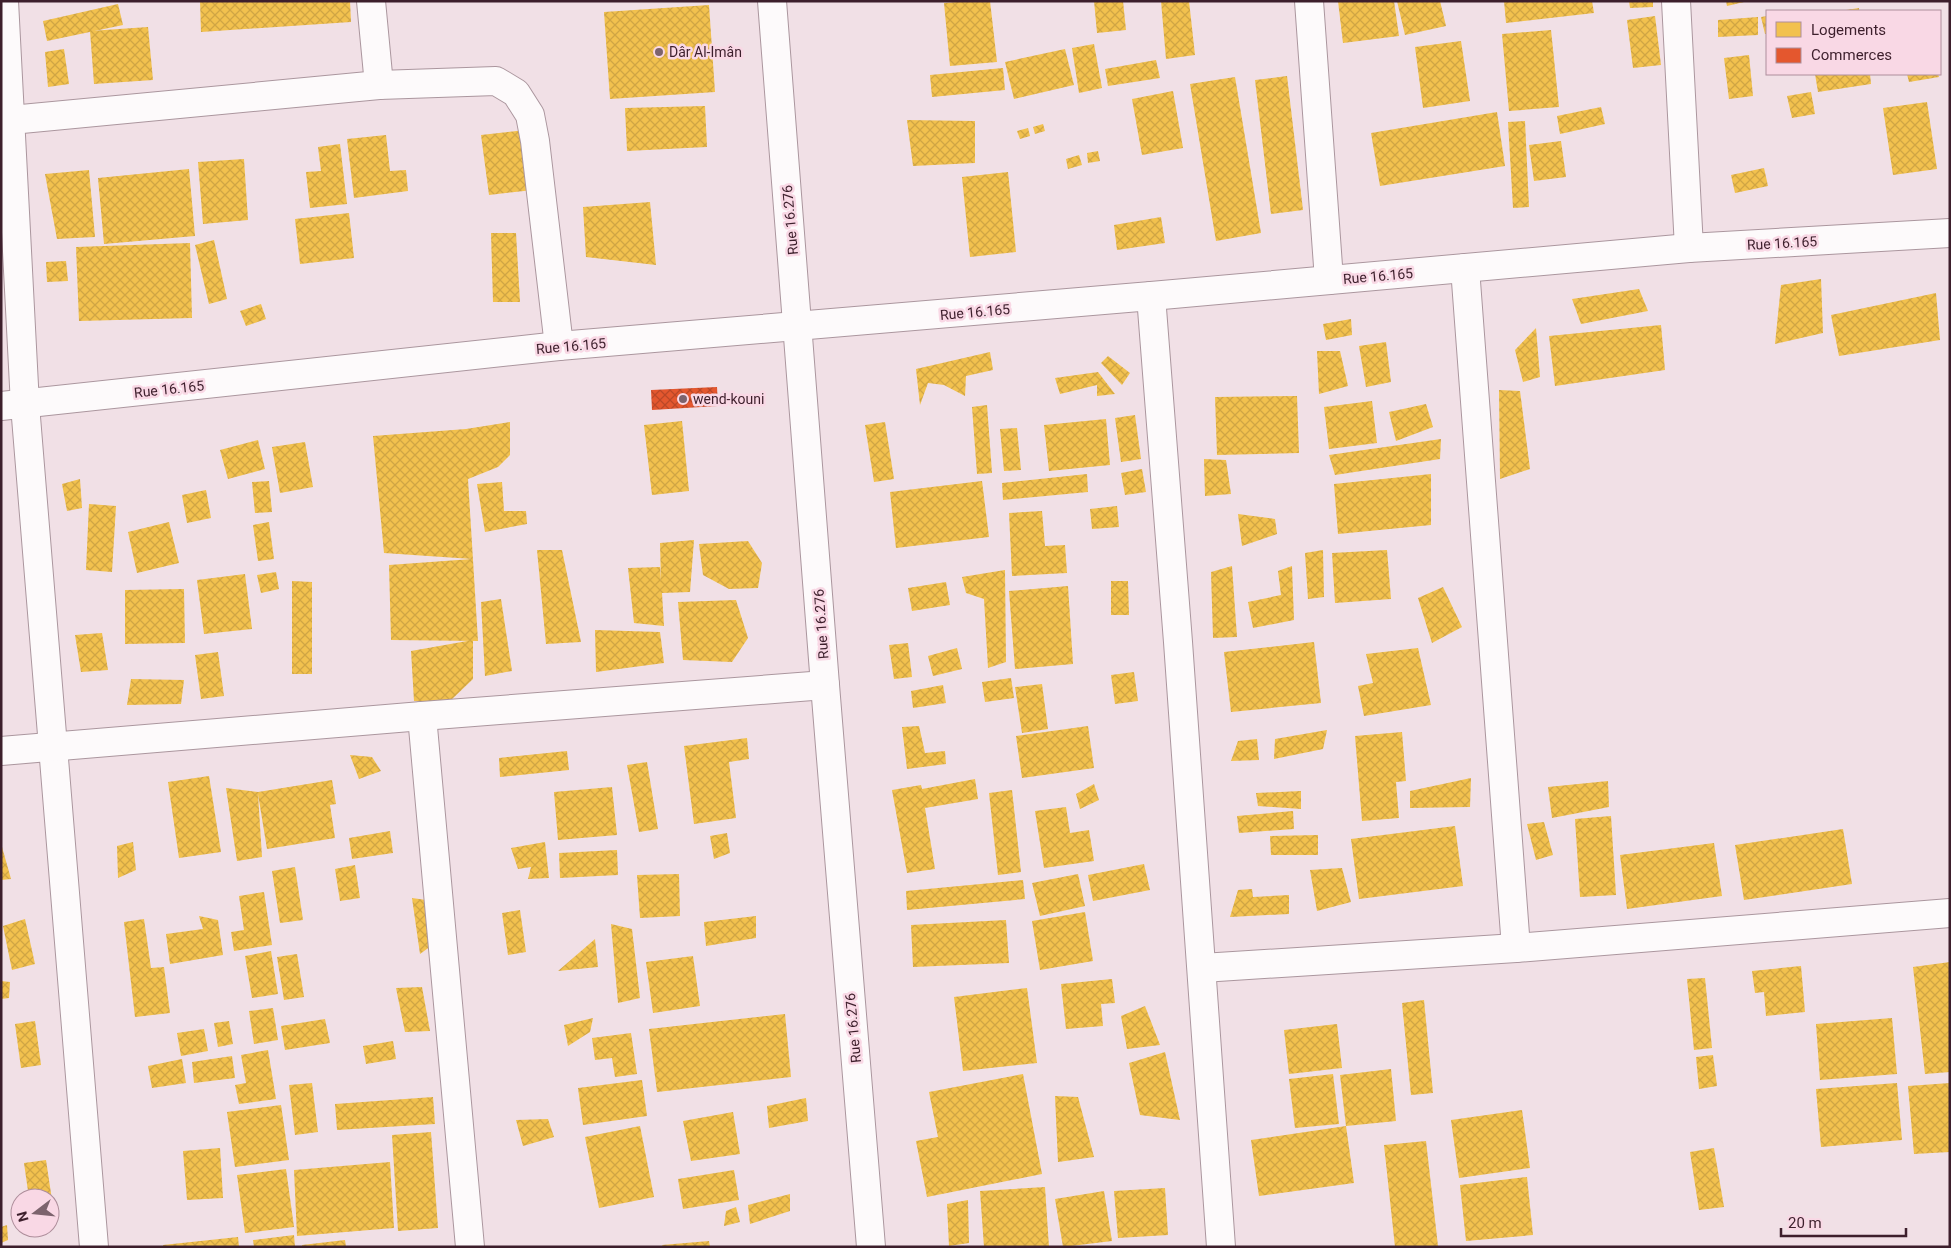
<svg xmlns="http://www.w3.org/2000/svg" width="1951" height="1248" viewBox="0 0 1951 1248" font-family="Roboto,sans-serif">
<defs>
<pattern id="homes-cross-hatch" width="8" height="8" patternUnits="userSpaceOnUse" patternTransform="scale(1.25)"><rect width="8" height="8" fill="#f2c14e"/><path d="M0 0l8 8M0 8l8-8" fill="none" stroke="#d0a544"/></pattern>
<pattern id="shops-cross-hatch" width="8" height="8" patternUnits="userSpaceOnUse" patternTransform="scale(1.25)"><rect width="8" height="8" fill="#e4572e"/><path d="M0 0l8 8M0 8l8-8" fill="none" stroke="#ba4727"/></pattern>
</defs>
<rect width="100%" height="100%" fill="#f1e0e6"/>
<g fill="url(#homes-cross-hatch)">
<path d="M200,1H350L351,22L201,32Z"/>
<path d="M968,1H990L997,62L950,66L944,3Z"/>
<path d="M1094,1H1123L1126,30L1097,33Z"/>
<path d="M1161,1H1189L1195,55L1166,59Z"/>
<path d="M1338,1H1394L1399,36L1343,43Z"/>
<path d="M1397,1H1440L1446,26L1405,35Z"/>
<path d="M1504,1H1592L1594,13L1506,23Z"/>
<path d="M1629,1H1653V7L1630,8Z"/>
<path d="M1726,1H1744V2L1727,6Z"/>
<path d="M118,4L123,25L47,41L43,21Z"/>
<path d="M709,5L715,92L610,99L604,12Z"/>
<path d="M1859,8V11H1846V10Z"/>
<path d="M1655,16L1661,65L1633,68L1627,20Z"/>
<path d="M1767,16V34H1765L1761,17Z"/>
<path d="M1758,17V35L1718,37V20Z"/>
<path d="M148,27L153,80L94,84L90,31Z"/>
<path d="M1551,30L1559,107L1509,111L1502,34Z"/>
<path d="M1461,41L1470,101L1423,108L1415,47Z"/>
<path d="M1094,44L1102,88L1079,93L1072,48Z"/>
<path d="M64,49L69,84L48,87L45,52Z"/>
<path d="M1065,49L1074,85L1014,99L1005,62Z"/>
<path d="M1749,55L1753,96L1729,99L1724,58Z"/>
<path d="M1156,60L1160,78L1108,86L1105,69Z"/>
<path d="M1003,68L1005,90L932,97L930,75Z"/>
<path d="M1815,74H1870L1871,84L1818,92Z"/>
<path d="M1907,74H1938L1939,77L1909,82Z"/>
<path d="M1287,76L1303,210L1271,214L1255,80Z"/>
<path d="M1235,77L1261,233L1216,241L1190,84Z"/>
<path d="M1173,91L1183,148L1142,155L1132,99Z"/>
<path d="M1811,92L1815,114L1792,118L1787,96Z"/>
<path d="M1927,102L1937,169L1893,175L1883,108Z"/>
<path d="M705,106L707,147L627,151L625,108Z"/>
<path d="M1601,107L1605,124L1560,134L1557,116Z"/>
<path d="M1497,112L1505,166L1380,186L1371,133Z"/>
<path d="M907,120L975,121V163L913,166Z"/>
<path d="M1525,121L1529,207L1513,208L1508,122Z"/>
<path d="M1043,124L1045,131L1035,134L1033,127Z"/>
<path d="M1028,128L1030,136L1020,139L1017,131Z"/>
<path d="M525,130L533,190L489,195L481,135Z"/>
<path d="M386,135L390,171L406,170L408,191L354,198L347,139Z"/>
<path d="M1561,141L1566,177L1534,181L1529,145Z"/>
<path d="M340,144L347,204L310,208L306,172L321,171L318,147Z"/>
<path d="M1098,151L1100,161L1088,163L1087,153Z"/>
<path d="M1079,155L1082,165L1068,169L1066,159Z"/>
<path d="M244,159L248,220L203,224L198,162Z"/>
<path d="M1764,168L1768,186L1735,193L1731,175Z"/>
<path d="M189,169L195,236L104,244L98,178Z"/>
<path d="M89,170L95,237L57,239L45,174Z"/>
<path d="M1008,172L1016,252L970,257L962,177Z"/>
<path d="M650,202L656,265L586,257L583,207Z"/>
<path d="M349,213L354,258L300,264L295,219Z"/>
<path d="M1161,217L1165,243L1117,250L1114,225Z"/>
<path d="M491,233H516L520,302H493Z"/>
<path d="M214,240L227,299L209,304L195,245Z"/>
<path d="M190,243L192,318L79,321L76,247Z"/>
<path d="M66,261L68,281L47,282L46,262Z"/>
<path d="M1821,279L1823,333L1775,344L1781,285Z"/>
<path d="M1639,289L1648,311L1581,324L1572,299Z"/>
<path d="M1936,293L1940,340L1839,356L1831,315Z"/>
<path d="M261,304L266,319L246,326L240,311Z"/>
<path d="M1351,319L1352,335L1326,340L1323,324Z"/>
<path d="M1661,325L1665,370L1555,386L1549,336Z"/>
<path d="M1536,328L1540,377L1523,382L1515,350Z"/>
<path d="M1386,342L1391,382L1366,387L1359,346Z"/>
<path d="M1317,351H1340L1348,386L1319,394Z"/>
<path d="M990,352L993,370L966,376L965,396L944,385L928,383L920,405L916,369Z"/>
<path d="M1108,356L1130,373L1122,385L1101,363Z"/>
<path d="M1098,372L1115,394L1097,396V385L1060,394L1055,378Z"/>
<path d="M1499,390L1520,391L1530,469L1500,479Z"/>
<path d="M1297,396L1299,453L1217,455L1215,397Z"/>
<path d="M1372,401L1377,443L1329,449L1324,407Z"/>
<path d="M1426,404L1433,427L1396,441L1389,412Z"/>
<path d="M987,405L992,473L977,474L972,407Z"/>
<path d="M1135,415L1141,459L1121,462L1115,418Z"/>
<path d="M1106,419L1110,465L1049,471L1044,425Z"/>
<path d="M682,421L689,491L652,495L644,425Z"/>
<path d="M510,422V455L498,467L468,479L478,641L391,640L389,565L472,559L384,553L373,436L466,429Z"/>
<path d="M885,422L894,479L874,482L865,425Z"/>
<path d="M1017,428L1021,470L1004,471L1000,429Z"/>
<path d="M1441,439L1440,459L1335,475L1329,455Z"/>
<path d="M258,440L265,469L228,479L220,450Z"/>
<path d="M305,442L313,487L280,493L272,447Z"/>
<path d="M1204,459L1226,460L1231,494L1205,496Z"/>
<path d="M1142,469L1146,492L1125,495L1121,473Z"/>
<path d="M1087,474L1088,492L1003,500L1002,483Z"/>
<path d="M1431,474V525L1338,534L1334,484Z"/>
<path d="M80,479L82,508L67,511L62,484Z"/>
<path d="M269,481L272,512L255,513L252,482Z"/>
<path d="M982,481L989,537L896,548L890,492Z"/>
<path d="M502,482L504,511H526L527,524L485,532L477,484Z"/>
<path d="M206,490L211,518L187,523L182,495Z"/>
<path d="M89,504L116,506L112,572L86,570Z"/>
<path d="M1117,506L1119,527L1092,529L1090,509Z"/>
<path d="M1042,511L1045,546L1065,545L1067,573L1012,576L1009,513Z"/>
<path d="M1238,514L1275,519L1277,534L1242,546Z"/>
<path d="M169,522L179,563L137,573L128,532Z"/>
<path d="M269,522L274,559L258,561L253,525Z"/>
<path d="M694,540L690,592L662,593L664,626L634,623L628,568L660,567L661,582L660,543Z"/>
<path d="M748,541L762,563L758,588L729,589L703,575L699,544Z"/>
<path d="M537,550H562L581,642L546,644Z"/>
<path d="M1323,550L1324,597L1308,599L1305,553Z"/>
<path d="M1387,550L1391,599L1335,603L1332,553Z"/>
<path d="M1232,566L1237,637L1213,638L1211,572Z"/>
<path d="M1292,566L1294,620L1253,628L1248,602L1281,595L1278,571Z"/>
<path d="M1005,570L1006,662L988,668L984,599L966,593L962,577Z"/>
<path d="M276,572L279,589L261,593L257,575Z"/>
<path d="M245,574L252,629L204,634L197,580Z"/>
<path d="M292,581L312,582V674H292Z"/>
<path d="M1111,581H1128L1129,615H1111Z"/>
<path d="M946,582L950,605L912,611L908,588Z"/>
<path d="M1068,586L1073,664L1015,669L1009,591Z"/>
<path d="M1443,587L1462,627L1432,643L1418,598Z"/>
<path d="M184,589L185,643L125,644V590Z"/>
<path d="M501,599L512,671L485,676L481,602Z"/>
<path d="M736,600L748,638L732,662L683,660L678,602Z"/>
<path d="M595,630L660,632L664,663L596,672Z"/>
<path d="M102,633L108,670L81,672L75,635Z"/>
<path d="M473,640V679L448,703L414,701L411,651Z"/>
<path d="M1314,642L1321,703L1231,712L1224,652Z"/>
<path d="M908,643L912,677L894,679L889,645Z"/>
<path d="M957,648L962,669L933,676L928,656Z"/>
<path d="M1418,648L1431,705L1364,716L1358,686L1373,683L1366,654Z"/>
<path d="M218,652L224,696L201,699L195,655Z"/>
<path d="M1134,672L1138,701L1115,704L1111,675Z"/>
<path d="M1011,678L1014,698L985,702L982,682Z"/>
<path d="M131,679L184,680L181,704L127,705Z"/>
<path d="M1042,684L1048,729L1022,733L1015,687Z"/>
<path d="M943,685L946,703L913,708L911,691Z"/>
<path d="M919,726L925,753L945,751L946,764L907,769L902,727Z"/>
<path d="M1088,726L1094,768L1022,778L1016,736Z"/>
<path d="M1327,730L1323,749L1274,759L1275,739Z"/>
<path d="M1402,732L1406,781L1396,782L1399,818L1362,821L1355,736Z"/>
<path d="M747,738L749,759L729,762L736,818L694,824L684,746Z"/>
<path d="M1257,739L1259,760L1231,761L1238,741Z"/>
<path d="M567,751L569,770L500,777L499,758Z"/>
<path d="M350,755L372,757L381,771L359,779Z"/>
<path d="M647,762L658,829L639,832L627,765Z"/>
<path d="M209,776L221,852L179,858L168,782Z"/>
<path d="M1471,778L1470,807L1410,808V791Z"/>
<path d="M975,779L978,799L925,808L935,869L907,873L892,790L921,785L922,789Z"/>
<path d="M332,780L336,804L330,805L335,838L267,849L258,794L262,857L237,861L226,788L258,792Z"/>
<path d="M1608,781L1609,807L1552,818L1548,787Z"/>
<path d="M1094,784L1099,800L1080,809L1076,794Z"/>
<path d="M612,787L617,835L558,840L554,792Z"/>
<path d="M1012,790L1021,872L998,875L989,793Z"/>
<path d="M1301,791V809L1258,806L1256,793Z"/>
<path d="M1066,807L1070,833L1089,830L1094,861L1044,868L1035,811Z"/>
<path d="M1293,811L1294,829L1239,833L1237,816Z"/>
<path d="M1611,816L1616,895L1580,897L1575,819Z"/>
<path d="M1544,822L1553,855L1536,860L1527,824Z"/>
<path d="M1455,826L1463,886L1359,899L1351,839Z"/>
<path d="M1843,829L1852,884L1744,900L1735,845Z"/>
<path d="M390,831L393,853L352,859L349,838Z"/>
<path d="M727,833L730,853L714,859L710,836Z"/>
<path d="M1318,835V855H1271L1270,836Z"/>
<path d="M133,842L136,870L118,878L117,846Z"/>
<path d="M545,842L549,878L528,879L531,867L518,869L511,848Z"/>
<path d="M1714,843L1722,896L1627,909L1620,855Z"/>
<path d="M1,847H2L11,879L1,880Z"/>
<path d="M617,850L618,875L560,878L559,853Z"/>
<path d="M1144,864L1150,890L1093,901L1088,875Z"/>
<path d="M355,865L360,898L340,901L335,869Z"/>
<path d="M295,867L303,920L280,923L272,871Z"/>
<path d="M1342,868L1351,902L1317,911L1310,870Z"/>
<path d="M679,874L680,916L640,918L637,875Z"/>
<path d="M1078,874L1085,906L1040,916L1032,883Z"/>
<path d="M1023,880L1025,899L907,910L906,891Z"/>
<path d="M1252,889L1253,897L1289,895V914L1230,917L1238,890Z"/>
<path d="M264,892L272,945L234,951L231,932L244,930L239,896Z"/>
<path d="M412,898L426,900L442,938L420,954Z"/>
<path d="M520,910L526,952L508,955L502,913Z"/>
<path d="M1085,912L1093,961L1040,970L1032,921Z"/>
<path d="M199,916L218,920L223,955L170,964L166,934L203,929Z"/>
<path d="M756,916V938L706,946L704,922Z"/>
<path d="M25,919L35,964L12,970L3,926Z"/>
<path d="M144,919L151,968L164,967L170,1013L135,1017L124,922Z"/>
<path d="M1006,920L1009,963L913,967L911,925Z"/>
<path d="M611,924L632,929L640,998L618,1003Z"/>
<path d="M595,939L598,967L558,971Z"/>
<path d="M271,951L278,994L252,998L245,956Z"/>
<path d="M297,954L304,997L284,1000L277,957Z"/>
<path d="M693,956L700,1006L653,1013L646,962Z"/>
<path d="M1950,962V1072L1925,1074L1913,967Z"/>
<path d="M1801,966L1805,1012L1766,1016L1764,992L1755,993L1752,971Z"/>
<path d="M1705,978L1712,1048L1694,1050L1687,979Z"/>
<path d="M1112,979L1115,1003L1101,1004L1103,1026L1066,1029L1061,984Z"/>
<path d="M1,981L10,982L9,998L1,999Z"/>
<path d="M422,987L430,1031L405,1032L396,988Z"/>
<path d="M1027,988L1037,1063L963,1071L954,997Z"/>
<path d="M1424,1000L1433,1093L1411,1095L1402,1003Z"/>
<path d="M1145,1006L1160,1045L1127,1049L1121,1016Z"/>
<path d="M273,1008L278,1040L254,1044L249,1011Z"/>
<path d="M785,1014L791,1077L657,1092L649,1029Z"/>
<path d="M593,1018L590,1032L568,1046L564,1025Z"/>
<path d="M1892,1018L1897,1074L1820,1080L1816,1024Z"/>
<path d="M325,1019L330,1043L285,1050L281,1026Z"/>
<path d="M35,1021L41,1065L21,1068L15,1024Z"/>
<path d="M229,1021L233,1044L218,1047L214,1023Z"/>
<path d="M1337,1024L1342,1068L1289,1074L1284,1030Z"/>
<path d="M204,1029L208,1051L181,1056L177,1033Z"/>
<path d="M631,1033L637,1074L615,1077L612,1058L595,1060L592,1038Z"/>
<path d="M393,1041L396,1059L366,1064L363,1046Z"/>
<path d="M268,1050L276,1099L239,1104L235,1085L246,1083L241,1055Z"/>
<path d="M1165,1052L1180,1120L1140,1115L1129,1063Z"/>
<path d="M1713,1055L1717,1086L1699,1089L1696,1057Z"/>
<path d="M232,1056L235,1078L194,1083L192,1062Z"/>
<path d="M182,1059L186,1083L152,1088L148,1066Z"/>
<path d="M1391,1069L1396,1121L1346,1126L1340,1075Z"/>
<path d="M1023,1074L1042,1174L927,1197L916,1141L938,1137L929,1092Z"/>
<path d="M1333,1074L1339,1124L1295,1128L1289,1079Z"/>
<path d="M642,1080L647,1116L583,1125L578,1088Z"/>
<path d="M312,1083L318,1132L295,1135L289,1085Z"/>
<path d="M1897,1083L1902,1140L1821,1147L1816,1089Z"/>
<path d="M1950,1083V1152L1914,1154L1908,1086Z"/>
<path d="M1055,1096L1078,1097L1094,1157L1058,1162Z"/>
<path d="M433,1097L435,1124L337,1130L335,1104Z"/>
<path d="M806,1098L808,1121L769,1128L767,1106Z"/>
<path d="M281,1105L289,1160L235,1167L227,1112Z"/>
<path d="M1522,1110L1530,1168L1459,1178L1451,1120Z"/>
<path d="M733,1112L740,1154L691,1161L683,1121Z"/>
<path d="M548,1119L554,1137L523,1146L516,1120Z"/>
<path d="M640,1126L654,1197L599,1208L585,1137Z"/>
<path d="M1346,1126L1354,1183L1259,1196L1251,1140Z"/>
<path d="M431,1132L438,1228L398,1231L392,1135Z"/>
<path d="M1426,1141L1438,1246L1395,1247L1384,1145Z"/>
<path d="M220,1148L223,1198L187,1200L183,1151Z"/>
<path d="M1714,1148L1724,1207L1699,1210L1690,1152Z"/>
<path d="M46,1160L52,1200H50V1198H29L24,1163Z"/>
<path d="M390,1162L394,1228L297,1236L294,1170Z"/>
<path d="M286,1169L294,1227L245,1233L237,1175Z"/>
<path d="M734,1170L739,1200L683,1209L678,1179Z"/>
<path d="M1527,1177L1533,1235L1466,1241L1460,1185Z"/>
<path d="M1045,1187L1049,1247H984L980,1191Z"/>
<path d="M1165,1188L1168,1235L1118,1238L1114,1191Z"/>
<path d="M1104,1191L1112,1241L1063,1247L1055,1199Z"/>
<path d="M790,1194V1211L750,1224L748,1205Z"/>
<path d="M968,1200L969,1243L949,1246L947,1204Z"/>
<path d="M736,1207L740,1222L724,1226L726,1211Z"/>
<path d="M7,1225L8,1240L1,1243V1227Z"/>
<path d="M294,1235L295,1247H254L253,1240Z"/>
<path d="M238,1237L239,1247H163V1245Z"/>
<path d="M345,1240L346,1247H302V1245Z"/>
<path d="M709,1241L710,1247H663L662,1245Z"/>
</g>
<path fill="url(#shops-cross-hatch)" d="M717,387L718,406L652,410L651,390Z"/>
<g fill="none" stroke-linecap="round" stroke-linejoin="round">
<g stroke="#ab969e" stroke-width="30">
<g id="minor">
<path d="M4,1L25,405L94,1247"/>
<path d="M371,1L379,85"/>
<path d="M772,1L825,685L871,1247"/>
<path d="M1309,1L1329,280"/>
<path d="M1676,1L1689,248"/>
<path d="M11,120L379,85L496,81L516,93L530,115L535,141L559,346"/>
<path d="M1465,268L1516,948"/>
<path d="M1151,296L1178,642L1221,1247"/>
<path d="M1,406L559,346L1151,296L1689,248L1950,233"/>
<path d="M422,716L470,1247"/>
<path d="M1,751L422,716L825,685"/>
<path d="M1202,968L1516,948L1950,913"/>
</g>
</g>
<use href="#minor" stroke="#fdfafb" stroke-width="28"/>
</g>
<g fill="#7c636d" stroke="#f9d8e5" stroke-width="2">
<circle cx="659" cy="52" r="5"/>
<circle cx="683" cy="399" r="5"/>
</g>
<g text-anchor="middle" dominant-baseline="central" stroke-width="5" stroke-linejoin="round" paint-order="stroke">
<g font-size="14" fill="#3d1f2c" stroke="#f9d8e5" text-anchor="start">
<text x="669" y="52">Dâr Al-Imân</text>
<text x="693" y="399">wend-kouni</text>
</g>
<g font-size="14" fill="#3d1f2c" stroke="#f9d8e5">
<text transform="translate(790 220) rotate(-95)">Rue 16.276</text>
<text transform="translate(1782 243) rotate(-3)">Rue 16.165</text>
<text transform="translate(1378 276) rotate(-5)">Rue 16.165</text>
<text transform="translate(975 312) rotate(-5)">Rue 16.165</text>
<text transform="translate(571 346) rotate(-5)">Rue 16.165</text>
<text transform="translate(169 389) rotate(-6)">Rue 16.165</text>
<text transform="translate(821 624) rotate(-94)">Rue 16.276</text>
<text transform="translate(853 1028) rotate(-95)">Rue 16.276</text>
</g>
</g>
<rect width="1951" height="1248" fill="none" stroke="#3d1f2c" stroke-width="5"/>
<rect x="1766" y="10" width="175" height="65" fill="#f9d8e5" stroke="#ae8e9b"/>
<rect x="1776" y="22" width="25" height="15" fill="#f2c14e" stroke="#ae8e9b"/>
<text x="1811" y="35" font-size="15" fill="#3d1f2c">Logements</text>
<rect x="1776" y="48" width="25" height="15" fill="#e4572e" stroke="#ae8e9b"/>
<text x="1811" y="60" font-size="15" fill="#3d1f2c">Commerces</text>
<g transform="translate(35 1213) rotate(254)"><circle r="24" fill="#f9d8e5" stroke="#ae8e9b"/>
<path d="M0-4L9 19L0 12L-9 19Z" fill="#7c636d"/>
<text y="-8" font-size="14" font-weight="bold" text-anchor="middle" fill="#3d1f2c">N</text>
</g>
<path d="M1781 1228v8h125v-8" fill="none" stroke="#3d1f2c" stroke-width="2.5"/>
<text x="1788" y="1228" font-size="15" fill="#3d1f2c" stroke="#f9d8e5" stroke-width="4" paint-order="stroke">20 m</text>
</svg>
